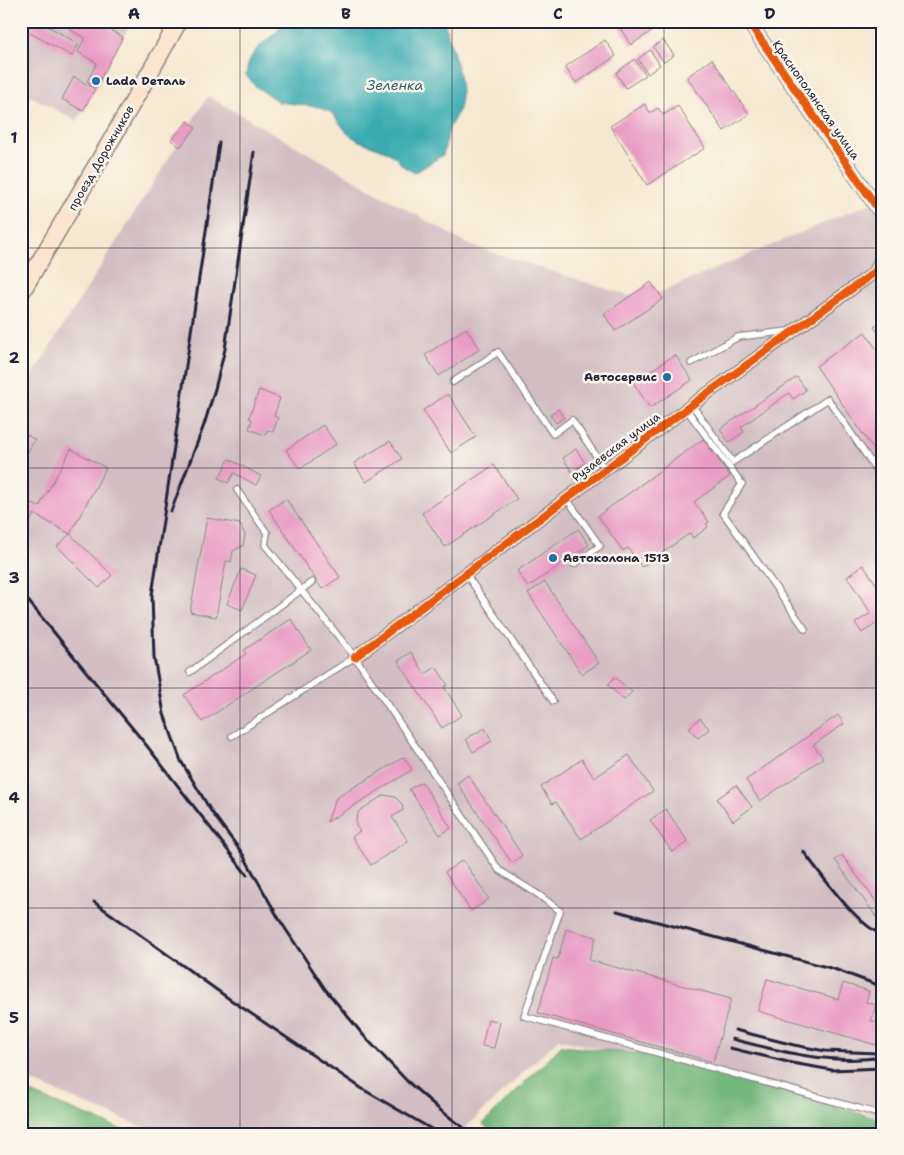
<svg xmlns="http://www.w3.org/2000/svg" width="904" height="1155" viewBox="0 0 904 1155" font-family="'Shantell Sans',sans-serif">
<rect width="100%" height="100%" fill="#fbf7ec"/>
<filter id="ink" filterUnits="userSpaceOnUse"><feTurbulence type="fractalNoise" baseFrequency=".02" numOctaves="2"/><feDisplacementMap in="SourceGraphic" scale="10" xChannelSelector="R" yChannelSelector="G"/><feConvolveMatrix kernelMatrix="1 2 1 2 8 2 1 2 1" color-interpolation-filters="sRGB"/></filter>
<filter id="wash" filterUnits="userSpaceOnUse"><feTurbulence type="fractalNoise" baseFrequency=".0096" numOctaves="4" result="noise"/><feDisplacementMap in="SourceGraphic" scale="20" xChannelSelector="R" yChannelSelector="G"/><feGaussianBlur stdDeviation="1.12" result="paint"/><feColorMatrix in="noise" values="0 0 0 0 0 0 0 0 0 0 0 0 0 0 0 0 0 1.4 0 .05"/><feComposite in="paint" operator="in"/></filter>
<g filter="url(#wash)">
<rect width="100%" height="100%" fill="#f5e8d0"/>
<g fill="#d2bec2">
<path d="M21,21H132L77,121L21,91Z"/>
<path d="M208,96L469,245L642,300L883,198V1116L558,1039L459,1134H159L21,1077V393Z"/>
</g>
<g fill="#74b87c" stroke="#4b6d5c">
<path d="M561,1046L649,1055L883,1120V1134H494L483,1124Z"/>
<path d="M21,1089L23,1090L133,1134H21Z"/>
</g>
<path fill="#39abb1" stroke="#2e6676" d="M284,21H444C450,44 465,81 460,104C459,113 452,121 449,129C447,138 445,147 443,155L415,173L404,167L395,157L384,150L359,141L348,134L332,113L319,107L279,102L255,86L246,75C247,67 249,59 254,53C261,42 277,36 284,21Z"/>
<g id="blocks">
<g fill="#e99bc5">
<path d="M21,21H39L79,44L72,56L21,28Z"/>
<path d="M74,21H93L123,37L96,87L87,81L97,63L78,52L85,38L69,29Z"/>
<path d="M630,21H667L631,45L620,28Z"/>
<path d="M605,40L616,56L576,83L565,67Z"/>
<path d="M663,40L674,55L664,62L653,47Z"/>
<path d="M650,50L660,65L648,74L638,59Z"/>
<path d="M635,59L646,75L626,88L616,73Z"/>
<path d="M712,59L749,114L724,131L687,77Z"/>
<path d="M74,77L95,89L83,111L62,99Z"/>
<path d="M645,104L650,113L658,108L663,115L678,106L705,148L647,185L610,126Z"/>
<path d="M188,121L196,128L180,147L171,140Z"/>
<path d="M651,282L663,299L615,331L604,314Z"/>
<path d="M883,321V339L874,327Z"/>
<path d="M466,328L480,349L439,376L425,355Z"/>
<path d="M865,332L883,359V458L881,460L816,366Z"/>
<path d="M675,355L692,380L650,408L633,382Z"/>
<path d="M797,377L806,390L793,399L789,393L741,427L744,432L729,442L720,429Z"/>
<path d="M259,390L280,398L274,416L278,418L273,432L267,430L265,435L249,429L252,419L249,418Z"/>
<path d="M448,394L476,437L451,453L423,410Z"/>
<path d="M558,409L564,418L556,423L550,414Z"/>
<path d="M323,425L336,444L300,469L286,450Z"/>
<path d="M21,431L35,440L21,463Z"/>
<path d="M703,439L730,476L694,502L709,522L706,524L708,527L693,538L690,533L642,567L628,548L623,551L598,516Z"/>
<path d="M390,441L402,459L366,482L354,463Z"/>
<path d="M71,449L106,468L70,534L34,514L28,526L21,522V517L29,502L39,507Z"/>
<path d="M576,449L585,463L572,472L563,458Z"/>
<path d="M229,459L261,476L256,485L234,473L228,483L219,478Z"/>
<path d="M494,465L517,499L445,547L422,513Z"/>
<path d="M286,499L340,577L322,589L269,510Z"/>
<path d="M207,518L240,524L245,535L243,546L233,551L231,562L226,561L216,617L190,612Z"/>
<path d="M578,529L589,545L528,587L517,571Z"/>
<path d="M70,534L112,575L99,588L57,546Z"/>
<path d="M863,565L883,594V619L862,633L855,623L871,613L847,577Z"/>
<path d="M241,569L256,575L242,610L227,604Z"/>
<path d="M545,582L599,663L582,674L528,593Z"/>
<path d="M291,619L311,650L202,722L184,695L246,654L244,650Z"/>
<path d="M411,652L425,674L436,667L448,685L444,687L462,715L442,728L398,661Z"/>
<path d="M615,677L632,692L624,700L608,685Z"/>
<path d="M838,715L844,724L813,745L823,758L760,801L746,780Z"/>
<path d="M700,718L709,729L698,738L689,728Z"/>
<path d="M485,728L492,741L473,752L466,739Z"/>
<path d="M629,755L653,791L581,839L556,802L552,804L541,787L582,759L594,778Z"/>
<path d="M404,757L412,770L327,822L336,798Z"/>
<path d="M468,775L522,855L512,863L457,783Z"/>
<path d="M422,782L451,828L440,835L409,789Z"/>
<path d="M736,785L752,807L733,821L717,799Z"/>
<path d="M384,795L395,797L402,804L403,810L392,817L408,841L371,865L352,837L360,831L356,826V820L359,811Z"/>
<path d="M666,809L688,842L672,852L650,820Z"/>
<path d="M842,855L883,911V916L878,919L835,860Z"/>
<path d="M463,860L489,899L471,911L445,872Z"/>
<path d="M566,929L596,937L589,960L731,999L713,1062L538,1013L553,958L558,959Z"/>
<path d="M767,979L838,999L843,983L869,991L866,1002L876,1005L871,1021L883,1024V1035L880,1046L758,1011Z"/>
<path d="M488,1019L500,1022L494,1048L482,1046Z"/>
</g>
</g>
</g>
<g filter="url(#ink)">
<use href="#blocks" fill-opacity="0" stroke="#8c8586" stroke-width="1"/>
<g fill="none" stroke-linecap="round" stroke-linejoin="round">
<g stroke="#8c8586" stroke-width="8">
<g id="service">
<path d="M691,363L738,337L789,331"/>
<path d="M453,382L498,352L553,434L572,420L605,469"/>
<path d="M692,405L733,462L828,399L883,480"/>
<path d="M686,409L742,484L723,513L805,629"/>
<path d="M237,490L267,533L265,545L355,657L499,870L539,895L560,911L524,1016L883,1115"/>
<path d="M567,499L600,546L574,564"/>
<path d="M466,574L553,701"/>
<path d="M190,672L312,582"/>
<path d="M232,736L355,657"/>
</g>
</g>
<g stroke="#8c8586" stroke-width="14">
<path id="minor" d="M355,657L686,409L875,272L883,252"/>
</g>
<g stroke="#8c8586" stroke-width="16">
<path id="tertiary" d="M748,21L883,216"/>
</g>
<g stroke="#8c8586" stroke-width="19">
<path id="secondary" d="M21,293L113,137L179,21"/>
</g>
<use href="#service" stroke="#fff" stroke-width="5.5"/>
<use href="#minor" stroke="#fff" stroke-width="11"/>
<use href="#tertiary" stroke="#fff" stroke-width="14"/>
<use href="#secondary" stroke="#fbe5cf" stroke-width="16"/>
<g stroke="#22223b" stroke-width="3">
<path d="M219,143L152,595L154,657L164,714L181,761L211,811L242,853L279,919L325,989L364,1036L407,1081L440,1110L472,1134"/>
<path d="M171,511L204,425L215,389L225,349L254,152"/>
<path d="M21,592L147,746L247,875"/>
<path d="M803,851C821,874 856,925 883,935"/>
<path d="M94,902L228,998L364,1090L440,1134"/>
<path d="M617,911L834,969L883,987"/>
<path d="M878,1011L883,1012"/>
<path d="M735,1030L794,1045L825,1051L878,1053"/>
<path d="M732,1039C782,1052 831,1065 883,1057"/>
<path d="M730,1048L792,1063L832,1070L883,1068"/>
</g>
<g stroke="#fbf7ec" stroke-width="11">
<g id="cycleway">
<path d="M748,21L883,216"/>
<path d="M355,657L686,409L875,272L883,252"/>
</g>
</g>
<use href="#cycleway" stroke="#e8590c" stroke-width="8"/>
</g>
</g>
<path fill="none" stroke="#22223b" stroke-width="1" stroke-opacity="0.55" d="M240,21V1134M452,21V1134M664,21V1134M21,248H883M21,468H883M21,688H883M21,908H883"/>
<g fill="#1f6fb2" stroke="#fbf7ec" stroke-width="2">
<circle cx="96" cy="81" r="5"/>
<circle cx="667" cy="377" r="5"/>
<circle cx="553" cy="558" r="5"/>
</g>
<g text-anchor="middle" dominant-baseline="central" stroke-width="5" stroke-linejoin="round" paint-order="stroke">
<g font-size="12" font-weight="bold" fill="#22223b" stroke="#fbf7ec" text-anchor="start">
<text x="106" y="81">Lada Dеталь</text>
<text x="657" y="377" text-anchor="end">Автосервис</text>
<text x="563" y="558">Автоколона 1513</text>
</g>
<g font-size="12" fill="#22223b" stroke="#fbf7ec">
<text transform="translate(816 100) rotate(55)">Краснополянская улица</text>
<text transform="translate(101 158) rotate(-60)">проезд Дорожников</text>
<text transform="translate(616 447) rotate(-37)">Рузаевская улица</text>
</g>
<g font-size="14" font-style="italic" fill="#2c6070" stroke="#fbf7ec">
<text x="395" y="85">Зеленка</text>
</g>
</g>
<rect width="904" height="1155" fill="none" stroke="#fbf7ec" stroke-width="55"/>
<rect x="28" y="28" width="848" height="1100" fill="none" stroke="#22223b" stroke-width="2"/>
<g font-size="16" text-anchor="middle" font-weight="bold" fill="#22223b">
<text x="134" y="19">A</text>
<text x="346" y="19">B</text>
<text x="558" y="19">C</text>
<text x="770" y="19">D</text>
<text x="14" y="143">1</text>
<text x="14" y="363">2</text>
<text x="14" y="583">3</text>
<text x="14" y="803">4</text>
<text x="14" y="1023">5</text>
</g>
</svg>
